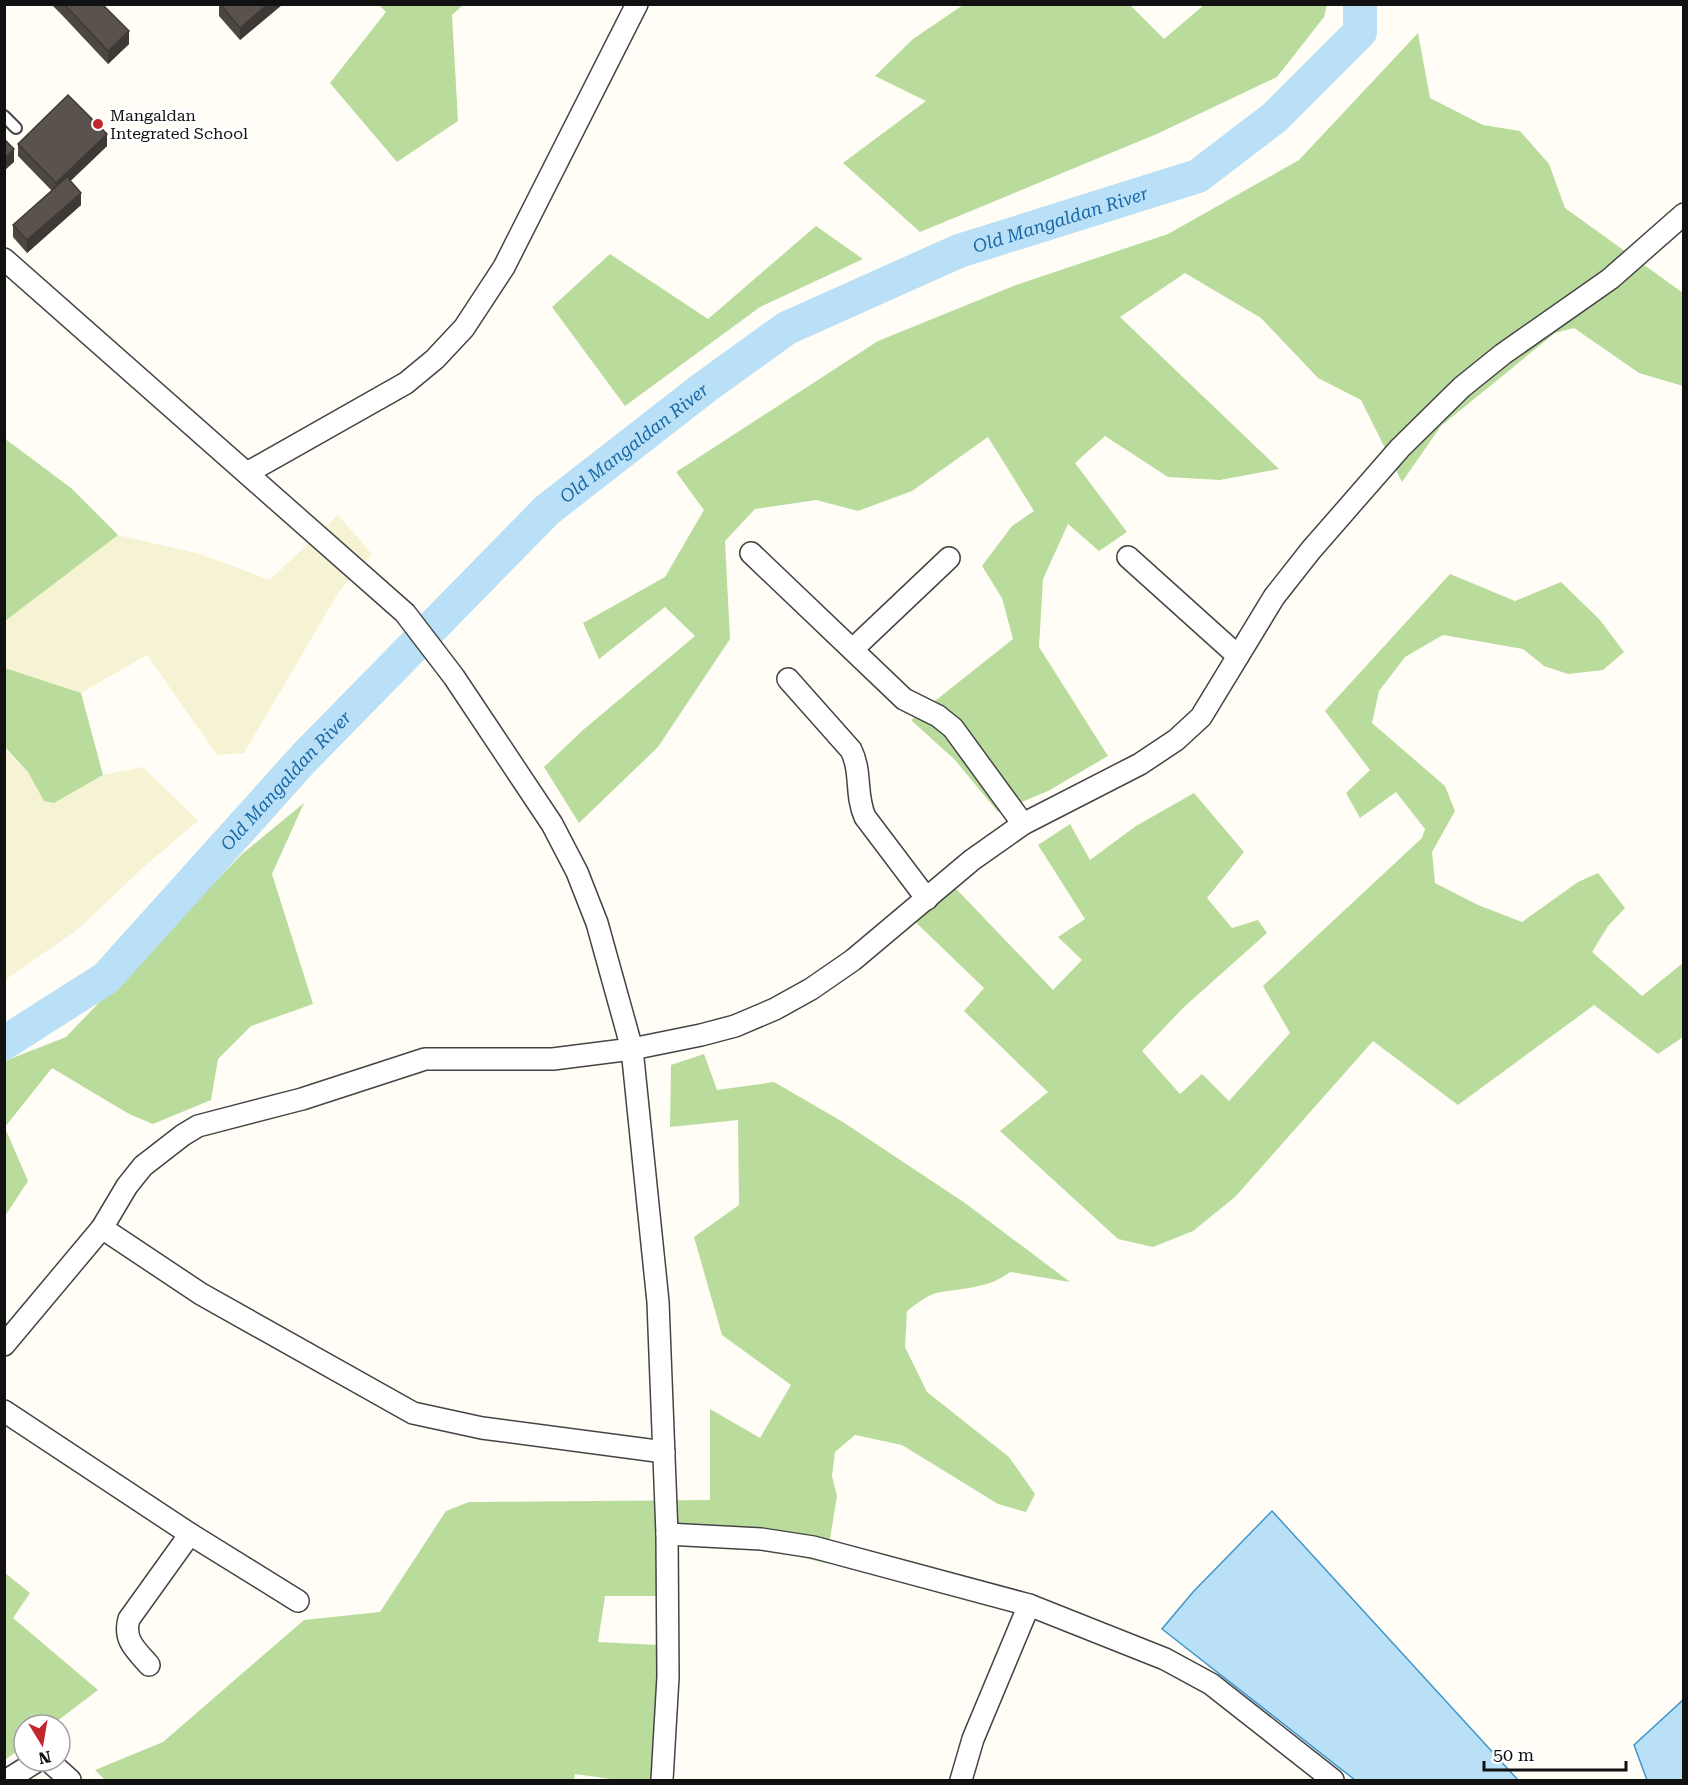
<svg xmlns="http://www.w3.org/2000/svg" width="1688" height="1785" viewBox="0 0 1688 1785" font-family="'Roboto Serif',serif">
<rect width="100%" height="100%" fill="#fffdf5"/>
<g fill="#f6f3d4">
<path d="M338,515L372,554L340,590L244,753L217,755L147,655L81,693L5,668L4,621L118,535L200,554L270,580Z"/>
<path d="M4,748L28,772L45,801L54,803L103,775L143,767L198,821L148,863L77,930L5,980Z"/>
</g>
<g fill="#b9dc9c">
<path d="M379,5H463L452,15L458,121L397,162L330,83L386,12Z"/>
<path d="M963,5H1130L1164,39L1204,5H1327L1324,17L1277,77L1159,133L920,232L843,163L926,101L875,76L913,39Z"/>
<path d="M1418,33L1430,98L1483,125L1520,131L1549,164L1565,208L1683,293V386L1639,373L1574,328L1555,333L1441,426L1402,482L1361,400L1318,378L1261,318L1185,273L1120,317L1279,469L1220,480L1168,477L1105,436L1075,463L1127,532L1099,551L1068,524L1043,579L1039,647L1108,756L1048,791L998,812L955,760L911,720L1013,639L1002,598L982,566L1012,526L1034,511L988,437L912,491L858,511L816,500L755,509L725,541L730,639L658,747L579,823L544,767L583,730L695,636L665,607L599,659L583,623L665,577L704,510L676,472L878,341L1016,285L1168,234L1299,160Z"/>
<path d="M816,226L863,259L760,307L625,406L552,307L610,254L708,319Z"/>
<path d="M4,438L71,488L118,535L5,621Z"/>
<path d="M1450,574L1515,601L1561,582L1600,620L1624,652L1603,670L1568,674L1544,666L1523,649L1443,635L1405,657L1379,691L1372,723L1445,786L1455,811L1432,852L1435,883L1478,905L1522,922L1578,882L1598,873L1625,908L1608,926L1592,952L1642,996L1683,963V1037L1658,1054L1594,1005L1458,1105L1373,1041L1235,1197L1193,1231L1153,1247L1118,1239L1000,1131L1048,1092L964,1011L984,988L903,910L942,874L1053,990L1082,960L1058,937L1085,919L1038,845L1070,824L1090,860L1136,826L1194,793L1244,852L1207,898L1232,928L1258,920L1267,933L1184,1007L1142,1051L1180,1094L1202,1074L1229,1101L1290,1033L1263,986L1422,838L1425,829L1396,792L1360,818L1346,793L1370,770L1325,711Z"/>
<path d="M5,668L81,693L103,775L54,803L44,801L28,772L5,747Z"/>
<path d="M304,803L272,874L313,1004L251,1026L218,1059L211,1100L153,1124L129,1114L52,1068L5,1127V1061L66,1037L242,854Z"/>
<path d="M704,1054L717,1090L774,1082L843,1122L965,1203L1070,1282L1010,1272C989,1289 961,1288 936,1293C926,1296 915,1305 907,1311L905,1347L927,1392L1009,1457L1035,1494L1026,1512L998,1504L902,1445L855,1435L835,1452L832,1476L837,1496L826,1563L769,1550L675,1541L676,1596H605L598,1642L679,1646L671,1719L672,1780H618L575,1774L574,1780H105L95,1770L163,1742L304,1620L380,1612L446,1511L469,1502L710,1500V1409L760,1438L791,1385L722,1335L694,1237L739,1205L738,1120L670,1127L671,1065Z"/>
<path d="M5,1128L28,1181L5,1216H4Z"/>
<path d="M5,1573L30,1593L13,1618L98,1690L52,1725H24V1746L5,1760Z"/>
</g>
<g fill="#b9e0f7" stroke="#3f96cf" stroke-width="1.5">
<path d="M1272,1511L1518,1780H1355L1162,1629L1193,1592Z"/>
<path d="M1683,1700V1780H1647L1634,1745Z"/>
</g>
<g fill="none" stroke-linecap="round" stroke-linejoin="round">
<path stroke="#b9e0f7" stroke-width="34" id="s1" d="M4,1043L106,978L304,758L547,510L705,387L787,328L959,251L1198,176L1275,117L1360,32V4"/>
<g stroke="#444" stroke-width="14">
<path id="service" d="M4,116L16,128"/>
</g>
<g stroke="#444" stroke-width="24">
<g id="minor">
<path d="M4,259L405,613L454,677L552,824L577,872L597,923L632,1049L658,1302L667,1534L668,1677L662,1780"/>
<path d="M247,473L406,383L435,359L464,328L504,267L637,4"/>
<path d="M751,553L904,699L938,716L953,728L1023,824"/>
<path d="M1128,557L1238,656"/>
<path d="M853,649L949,558"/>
<path d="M788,679L851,750C862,772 855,795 865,817L927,899"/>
<path d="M102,1228L201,1294L413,1413L482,1428L664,1452"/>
<path d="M4,1345L102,1228L127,1186L143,1166L183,1135L198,1126L302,1099L425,1059H553L632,1049L701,1035L735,1026L775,1009L811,989L853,960L972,860L1023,824L1140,764L1176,740L1201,717L1274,597L1311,550L1400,448L1462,387L1503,354L1610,279L1684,214"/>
<path d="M4,1411L190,1534L298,1601"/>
<path d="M667,1534L761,1539L813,1547L1029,1605L1165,1659L1211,1684L1333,1780"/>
<path d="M149,1665C136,1650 123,1640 129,1619L190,1534"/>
<path d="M49,1761L70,1780"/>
<path d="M7,1780L37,1761"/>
<path d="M961,1780L973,1739L1029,1605"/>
</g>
</g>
<use href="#service" stroke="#fff" stroke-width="10"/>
<use href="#minor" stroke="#fff" stroke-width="21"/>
</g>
<g fill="#4d4742">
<path d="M51,4H102L129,44L108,64L61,14Z"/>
<path d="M219,4H283L240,40L219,16Z"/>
<path d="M18,144L107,146L70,181L81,205L27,253L13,237V225L52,191L18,156Z"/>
</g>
<g fill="#3f3936">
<path d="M268,4H283L240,40V28Z"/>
<path d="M129,31V44L108,64V51Z"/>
<path d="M107,134V146L56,195V183Z"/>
<path d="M14,149V162L4,171V159Z"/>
<path d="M81,193V205L27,253V240Z"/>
</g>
<g fill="#5a524d" stroke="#3f3936" stroke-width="1.5">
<path d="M64,4H102L129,31L108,51Z"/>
<path d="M220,4H268L240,28Z"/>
<path d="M68,95L107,134L56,183L18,144Z"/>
<path d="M4,139L14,149L4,159Z"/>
<path d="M67,177L81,193L27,240L13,225Z"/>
</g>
<circle fill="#c4262e" stroke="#fff" stroke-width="2" cx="98" cy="124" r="6"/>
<g text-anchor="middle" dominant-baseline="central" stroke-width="6" stroke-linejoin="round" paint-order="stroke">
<g font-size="16" fill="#111" stroke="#fff" text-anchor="start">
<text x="110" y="115">Mangaldan<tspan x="110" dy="18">Integrated School</tspan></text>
</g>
<g font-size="18" font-style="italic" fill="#1768a6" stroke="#fff">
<text stroke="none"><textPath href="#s1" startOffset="1360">Old Mangaldan River</textPath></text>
<text stroke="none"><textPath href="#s1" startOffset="874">Old Mangaldan River</textPath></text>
<text stroke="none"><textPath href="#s1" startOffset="388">Old Mangaldan River</textPath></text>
</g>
</g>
<rect width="1688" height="1785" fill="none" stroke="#111111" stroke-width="12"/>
<g transform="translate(42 1743) rotate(169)"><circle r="28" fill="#ffffff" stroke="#a0a0a0" stroke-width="1.5"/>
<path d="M0-4.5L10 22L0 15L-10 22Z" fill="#c4262e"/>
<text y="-9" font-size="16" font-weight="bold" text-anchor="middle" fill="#111111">N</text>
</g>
<path d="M1484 1761v9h142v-9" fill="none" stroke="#111111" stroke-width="3"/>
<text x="1493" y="1761" font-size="18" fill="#111111" stroke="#ffffff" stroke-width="4.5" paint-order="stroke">50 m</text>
</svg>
